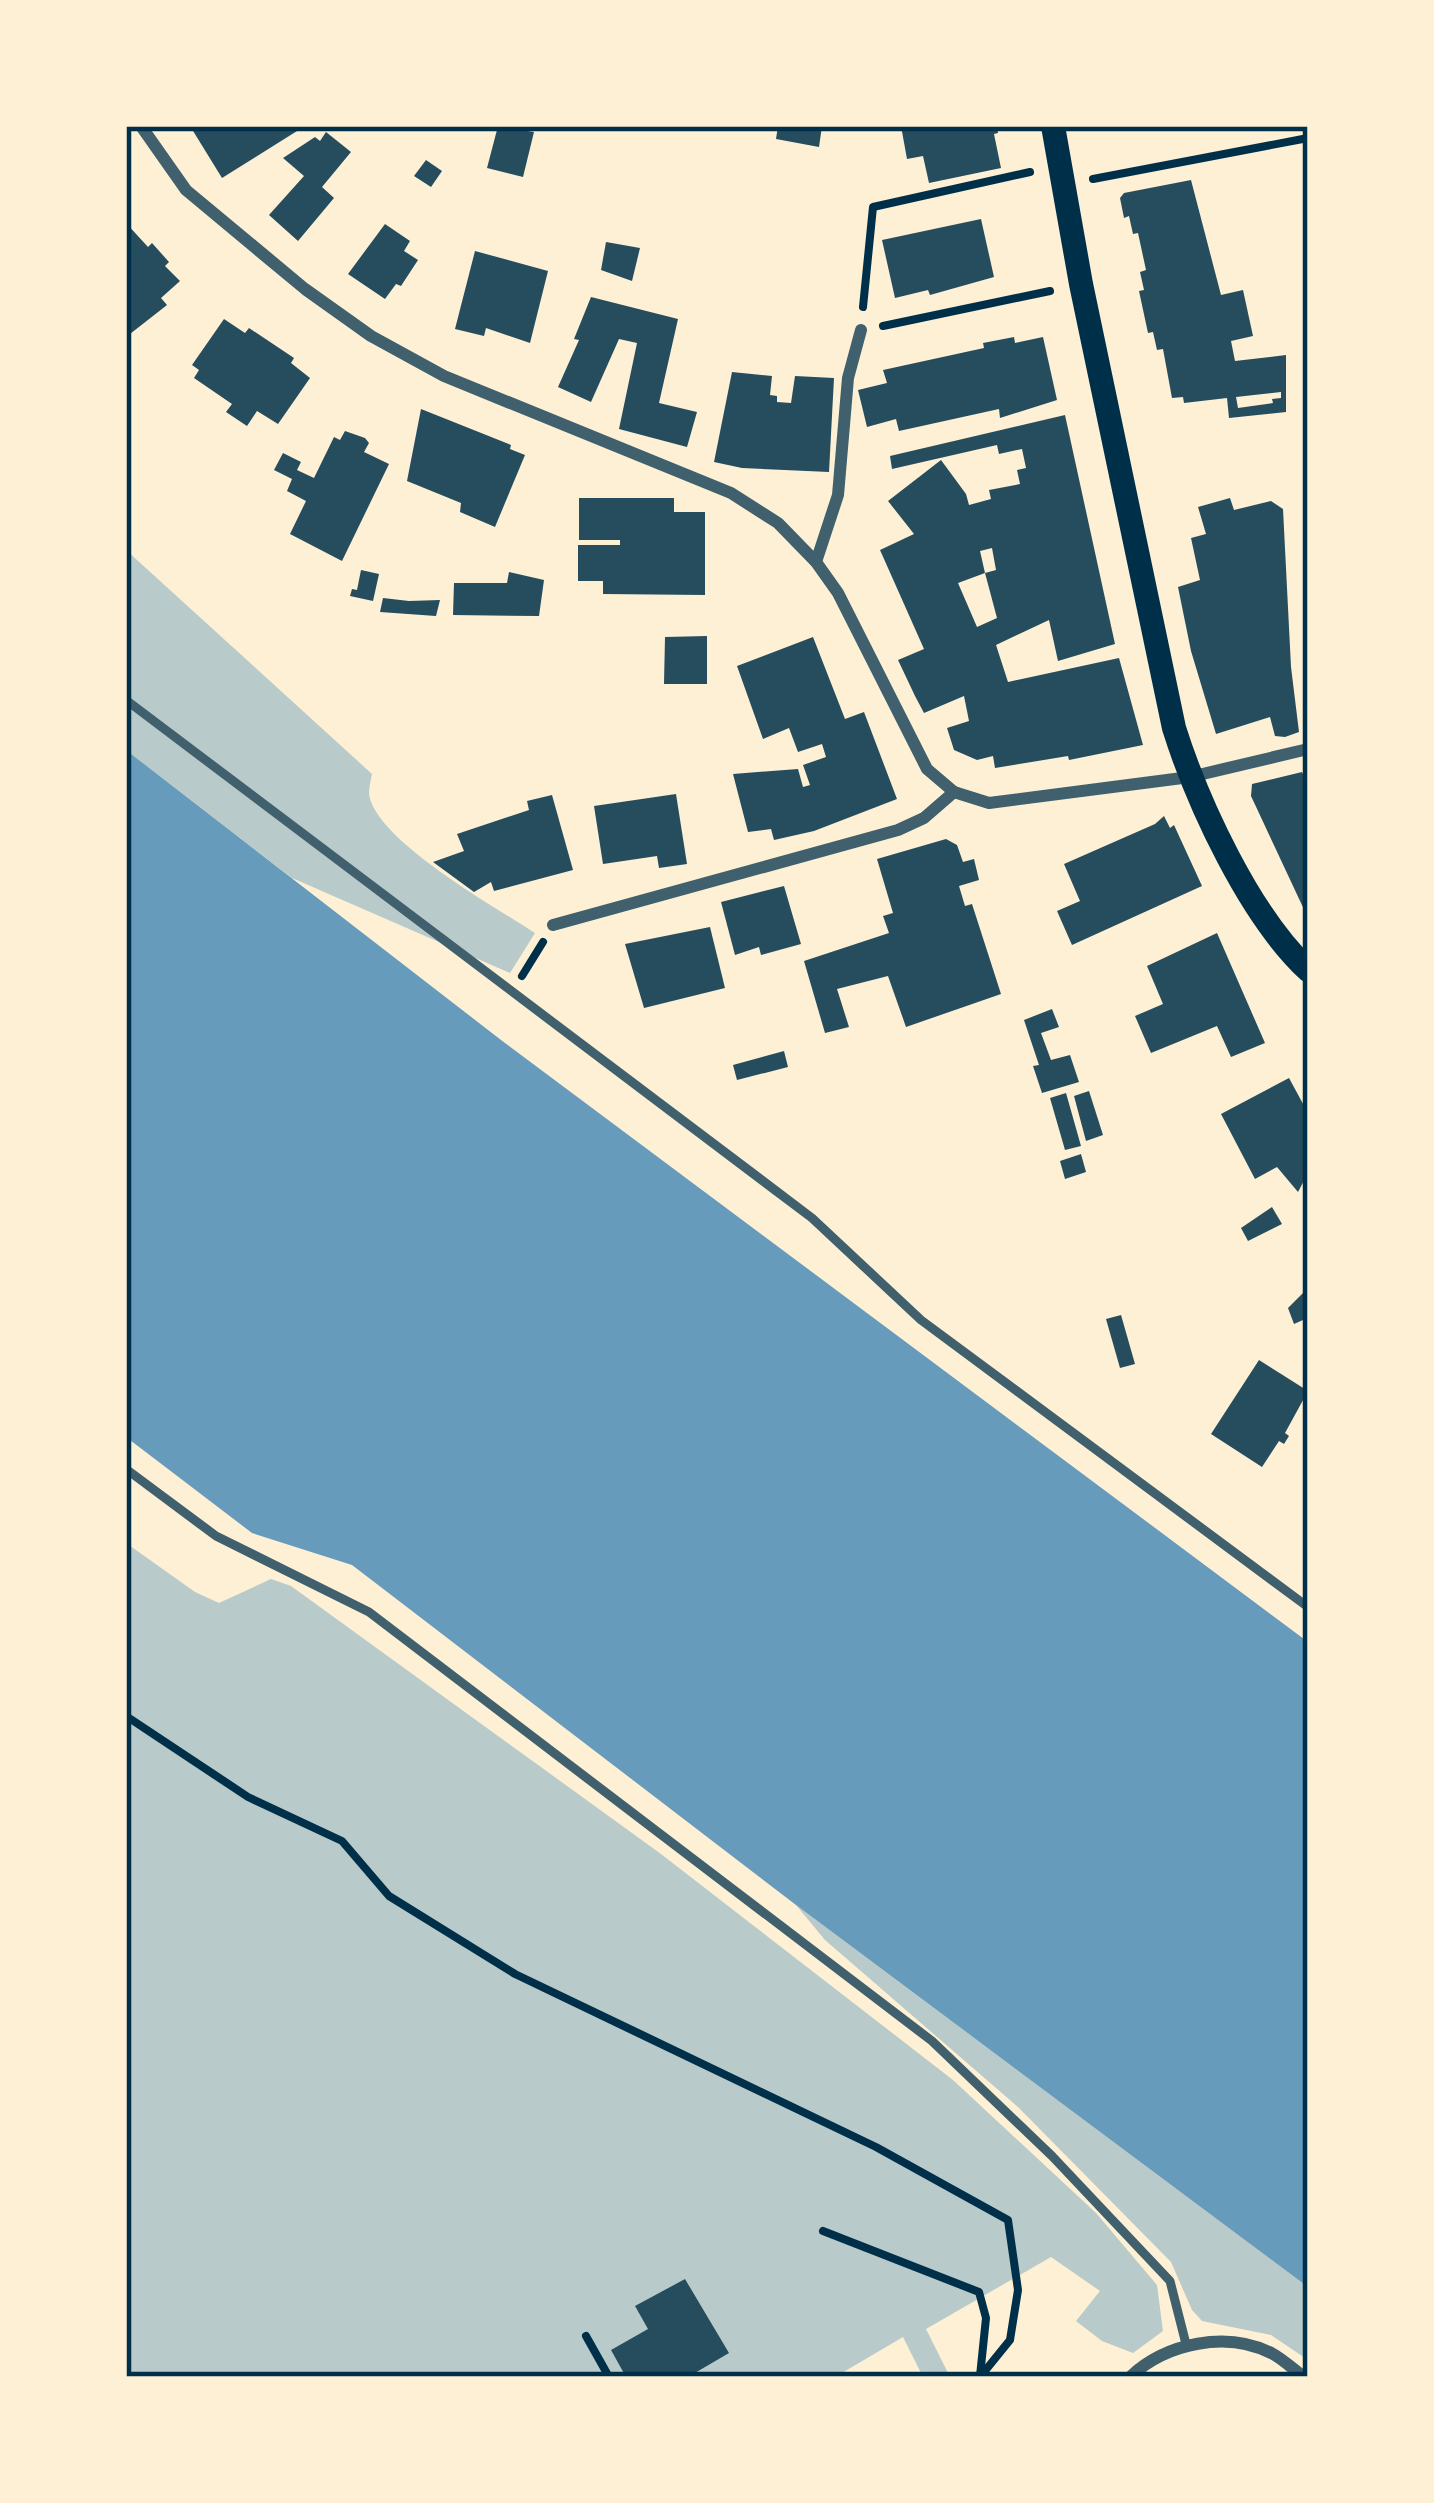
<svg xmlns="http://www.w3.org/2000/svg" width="1434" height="2503" viewBox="0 0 1434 2503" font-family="Montserrat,sans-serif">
<rect width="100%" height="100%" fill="#fdf0d5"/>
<g fill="#b9caca">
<path d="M126,550L372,774C371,780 369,786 369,793C373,839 497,908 535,933L510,973L292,878L126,750Z"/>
<path d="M126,1543L195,1592L219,1603L271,1579L291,1586L661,1854L953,2080L1096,2213L1157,2285L1163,2331L1133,2353L1102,2341L1076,2321L1100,2291L1051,2257L926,2329L950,2377H923L903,2337L835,2377H126Z"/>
<path d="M796,1905L1308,2287V2360L1271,2335L1202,2321L1192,2310L1171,2262L1018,2107L825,1940Z"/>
</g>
<path fill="#669bbc" d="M126,750L501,1040L1308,1642V2287L796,1905L352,1565L252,1533L126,1437Z"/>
<g fill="#264d5e" fill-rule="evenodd">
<path d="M190,126H305L222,178Z"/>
<path d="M498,126L534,132L523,177L487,168Z"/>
<path d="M778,126H822L819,147L776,139Z"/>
<path d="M901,126H997L998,133L994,134L1001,168L929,183L923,156L907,159Z"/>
<path d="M326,132L351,152L322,187L334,198L298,241L269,215L304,176L283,158L315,137L320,141Z"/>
<path d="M426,160L442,171L431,187L414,176Z"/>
<path d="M1191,180L1221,295L1243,290L1253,336L1231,341L1235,361L1286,355V412L1229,418L1227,398L1184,403L1183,397L1172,398L1163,349L1157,350L1153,332L1148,333L1139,291L1144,290L1140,272L1146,270L1138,233L1133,234L1129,216L1124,218L1120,198L1124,193ZM1281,392V398L1272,399L1273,403L1238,408L1236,397Z"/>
<path d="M981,219L994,277L930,295L928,290L895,298L882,240Z"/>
<path d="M126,223L148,247L152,243L169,262L165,266L180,281L161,298L167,305L130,334L126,330Z"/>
<path d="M385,224L410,241L404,251L418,260L401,286L396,284L385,299L348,274Z"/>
<path d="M606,242L640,248L632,281L601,270Z"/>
<path d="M475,251L548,271L530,343L486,328L484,336L455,329Z"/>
<path d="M591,297L678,319L659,403L697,412L687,447L619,429L637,343L619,339L591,402L558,387L579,340L574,339Z"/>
<path d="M224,319L245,333L249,328L294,358L291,363L310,378L278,424L257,411L247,426L226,412L232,404L194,378L199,370L192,365Z"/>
<path d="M1014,337L1015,343L1043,337L1057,400L1000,418L999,409L899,431L896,419L867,427L858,390L887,383L883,370L984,348L983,343Z"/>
<path d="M732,372L772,376L770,395L777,396V402L791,403L795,376L834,378L829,472L742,468L714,462Z"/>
<path d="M421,409L511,445L510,449L525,455L495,527L460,512L461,503L407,481Z"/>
<path d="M1065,415L1115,644L1058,661L1049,620L996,645L1008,682L1119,658L1143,745L1069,760L1068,756L995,768L993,756L977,760L954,750L947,728L969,721L964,696L924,713L915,696L898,660L924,649L880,550L914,534L888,501L941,460L966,494L969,505L991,499L989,490L1020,484L1017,470L1026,468L1022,449L999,454L997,445L892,469L890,456ZM992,548L996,570L985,573L997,618L977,627L958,583L985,573L980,551Z"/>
<path d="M345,431L365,438L369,443L364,452L389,464L342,561L290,534L306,501L287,491L292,479L274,470L283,453L301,462L297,470L314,478L334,437L340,440Z"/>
<path d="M579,498H674V512H705V595L603,594V581H578V545H620V540H579Z"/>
<path d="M1230,498L1234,510L1271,501L1283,509L1291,667L1299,732L1285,737L1275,736L1270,717L1216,734L1191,651L1178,587L1200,580L1191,538L1206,534L1198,507Z"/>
<path d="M361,570L379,574L373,601L350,596L352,589L357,590Z"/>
<path d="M509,572L544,580L539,616L453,615L454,583H507Z"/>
<path d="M383,598L409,601L440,600L436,616L380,612Z"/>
<path d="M707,636V684H664L665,637Z"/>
<path d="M813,637L845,719L864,712L897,799L814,831L774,840L771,829L748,832L733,774L798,769L803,787L810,785L803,765L826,757L822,744L798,752L789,728L763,739L737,666Z"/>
<path d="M1302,772L1308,785V918L1251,796L1252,784Z"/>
<path d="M676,794L687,864L659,868L657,856L603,864L594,806Z"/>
<path d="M552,795L573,870L494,891L491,882L474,892L433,862L464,851L457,834L529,810L527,801Z"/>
<path d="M1164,816L1170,828L1174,825L1202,886L1072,945L1057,911L1080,901L1064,864L1155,824Z"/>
<path d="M946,839L957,845L963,862L974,859L979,880L959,886L965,906L972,904L1001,994L906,1027L888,976L837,989L849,1027L825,1033L804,961L889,933L883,916L893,913L877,859Z"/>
<path d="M784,886L801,944L761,955L759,947L735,955L721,902Z"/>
<path d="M710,927L725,988L644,1008L625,944Z"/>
<path d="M1217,933L1265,1043L1231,1057L1217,1026L1151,1053L1135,1016L1163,1004L1147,966Z"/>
<path d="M1052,1009L1059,1027L1041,1033L1051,1060L1070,1055L1079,1082L1042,1093L1033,1066L1039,1065L1024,1020Z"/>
<path d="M784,1051L788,1067L737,1080L733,1065Z"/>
<path d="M1289,1078L1308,1113V1173L1298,1192L1277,1167L1255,1179L1221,1114Z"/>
<path d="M1089,1091L1103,1135L1086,1141L1074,1096Z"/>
<path d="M1066,1093L1081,1146L1065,1150L1050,1098Z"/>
<path d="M1081,1154L1086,1172L1065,1179L1060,1161Z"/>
<path d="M1272,1207L1282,1224L1248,1241L1241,1228Z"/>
<path d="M1308,1288V1333H1307L1303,1320L1294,1324L1288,1308Z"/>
<path d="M1121,1315L1135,1364L1120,1368L1106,1319Z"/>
<path d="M1259,1360L1308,1391L1285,1433L1289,1436L1284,1444L1279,1441L1262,1467L1211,1434Z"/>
<path d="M685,2279L729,2353L688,2377H626L611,2350L648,2329L635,2306Z"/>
</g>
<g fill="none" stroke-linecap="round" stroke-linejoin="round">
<g stroke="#003049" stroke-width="8">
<path d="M1093,179L1308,138"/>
<path d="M863,307L873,207L1030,172"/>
<path d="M883,326L1050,291"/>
<path d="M522,976L543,942"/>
<path d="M126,1716L248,1797L342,1841L389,1896L515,1974L876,2147L1008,2220L1018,2290L1010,2340L980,2377"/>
<path d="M823,2231L979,2292L986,2318L980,2376"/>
<path d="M586,2336L609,2377"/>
</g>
<g stroke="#3f606c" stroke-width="9">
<path d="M126,700L812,1218L921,1320L1308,1607"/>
<path d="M126,1469L216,1536L369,1612L932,2041L1052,2156L1170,2281L1186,2344"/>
</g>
<g stroke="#3f606c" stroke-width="12">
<path d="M141,126L186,190L305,289L371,336L444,376L731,493L778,523L816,562L838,593L927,769L954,792L989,803L1190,777L1308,749"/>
<path d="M816,562L838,495L848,378L861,330"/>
<path d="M553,925L898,830L924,818L954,792"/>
<path d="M1130,2377C1166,2343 1227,2330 1273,2354C1284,2360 1294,2370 1304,2377"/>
</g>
<path stroke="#003049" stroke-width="24" d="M1053,126L1081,284L1174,728C1198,804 1250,916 1308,970"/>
</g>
<rect width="1434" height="2503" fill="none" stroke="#fdf0d5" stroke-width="258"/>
<rect x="129" y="129" width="1176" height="2245" fill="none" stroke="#003049" stroke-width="4.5"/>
</svg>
